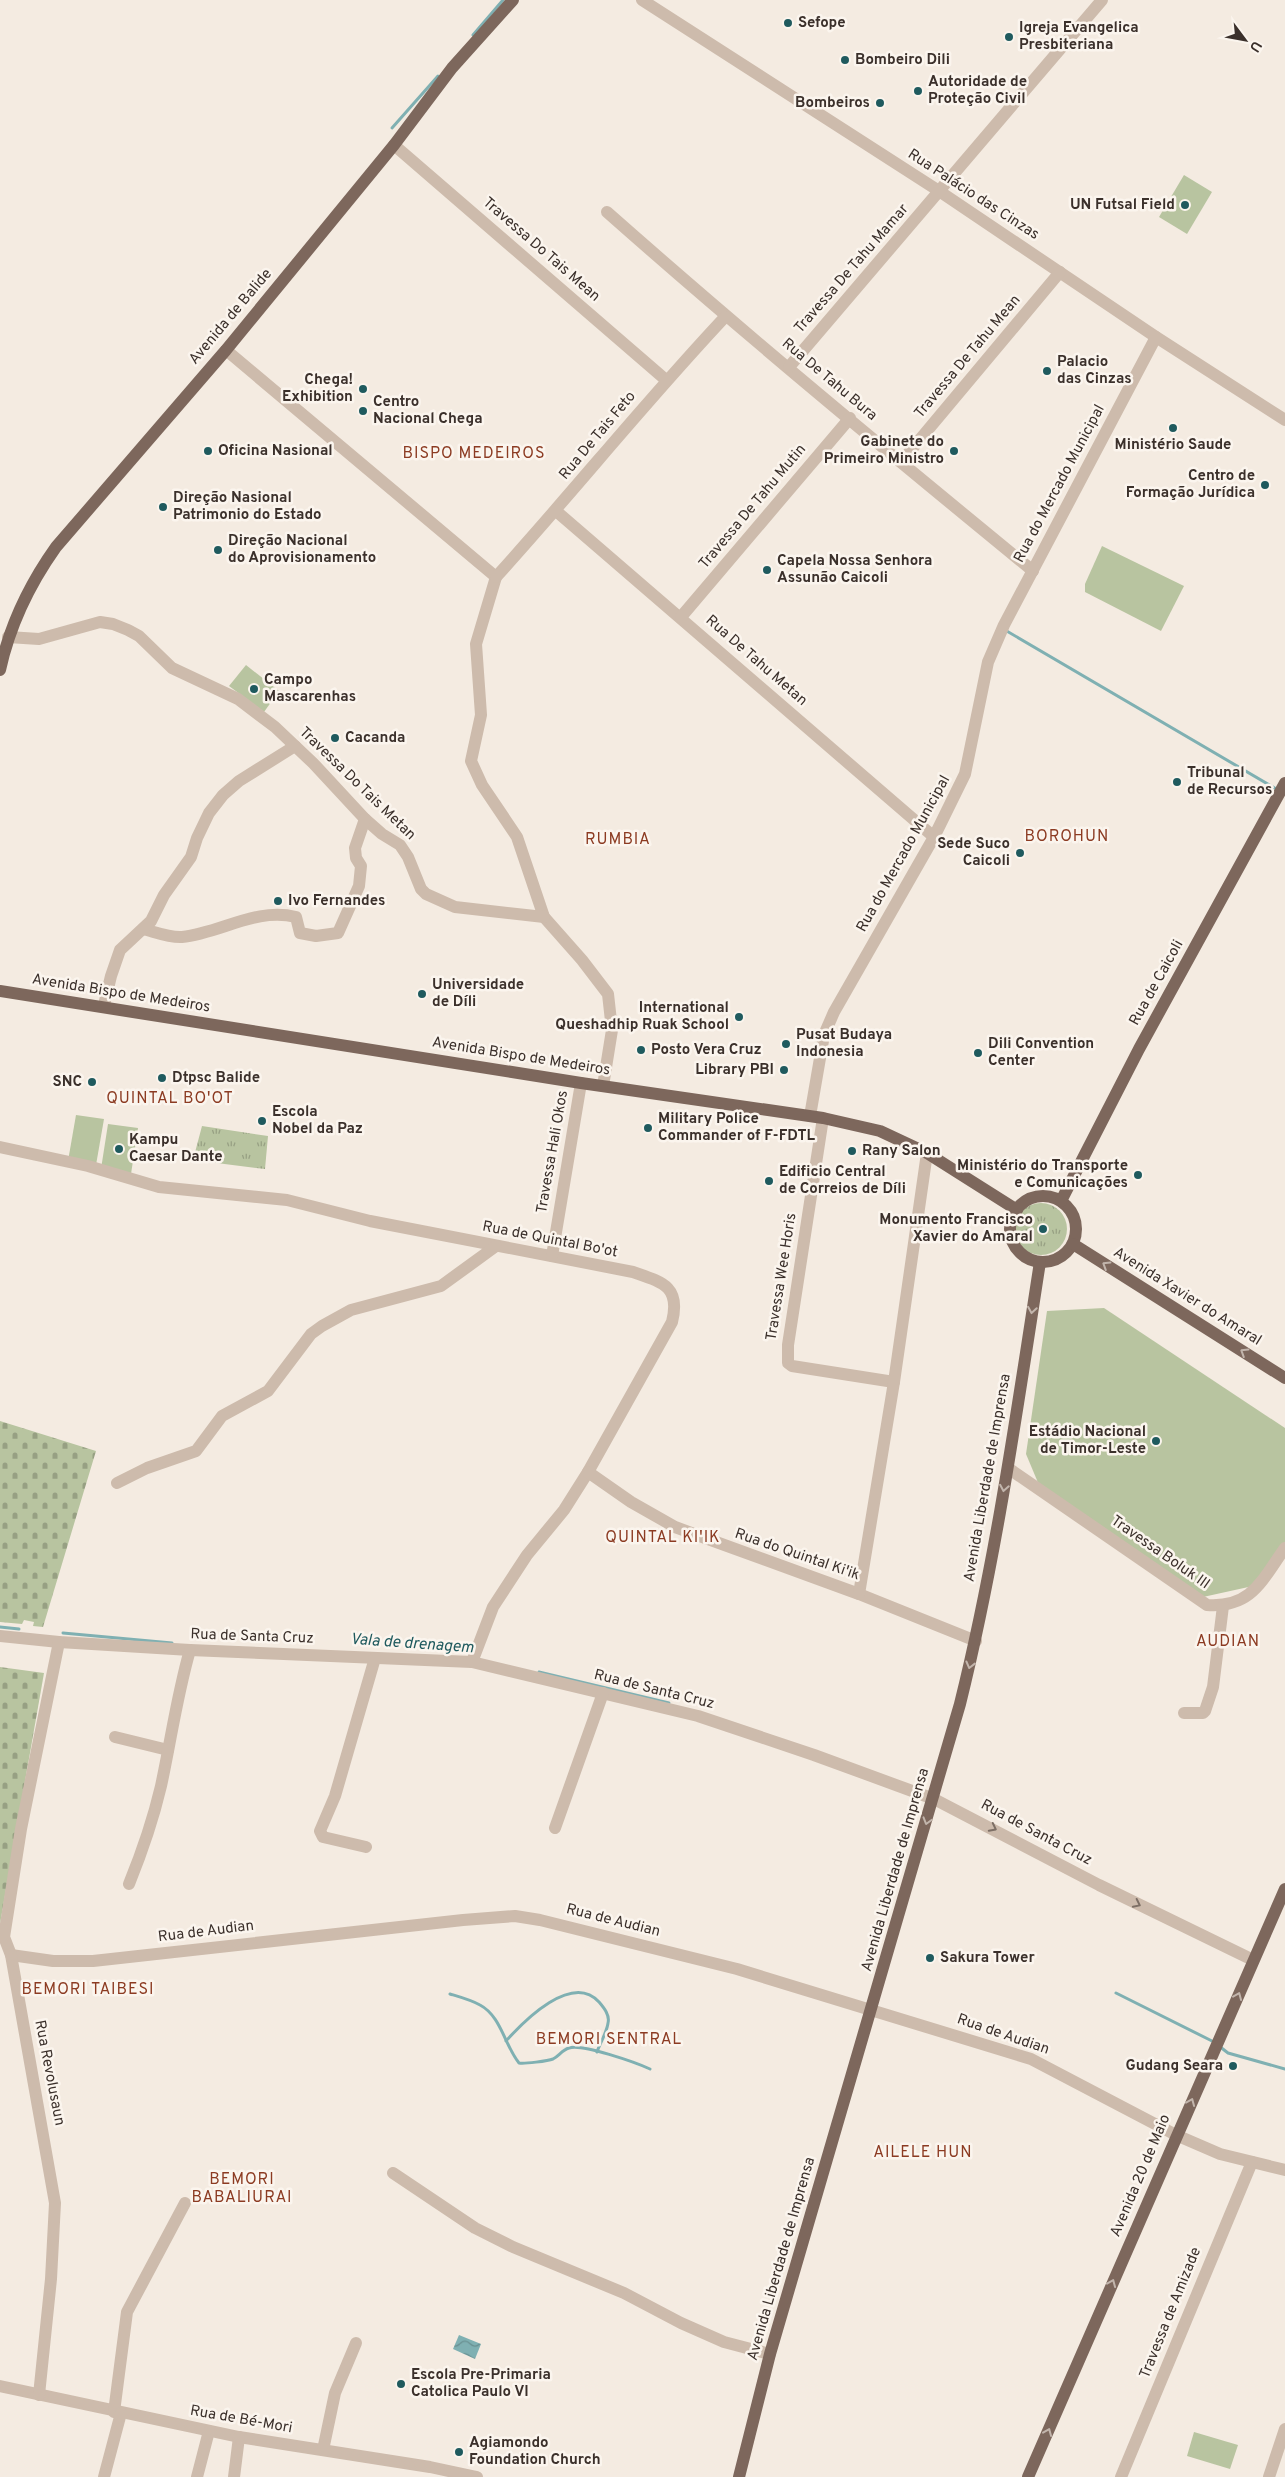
<svg xmlns="http://www.w3.org/2000/svg" width="1285" height="2477" viewBox="0 0 1285 2477" font-family="Overpass,sans-serif">
<defs>
<pattern id="cemetery-stones" width="16" height="16" patternUnits="userSpaceOnUse" patternTransform="scale(1.25)"><rect width="16" height="16" fill="#b8c4a0"/><path d="M2 7V4a2 2 0 0 1 4 0v3zM10 15v-3a2 2 0 0 1 4 0v3z" fill="#97a083"/></pattern>
<pattern id="park-tufts" width="24" height="20" patternUnits="userSpaceOnUse" patternTransform="scale(1.25)"><rect width="24" height="20" fill="#b8c4a0"/><path d="M3 7l-1-3M5 7V3M7 7l1-3M15 17l-1-3M17 17v-4M19 17l1-3" fill="none" stroke="#97a083"/></pattern>
<pattern id="water-waves" width="16" height="10" patternUnits="userSpaceOnUse" patternTransform="scale(1.25)"><rect width="16" height="10" fill="#7fb0b2"/><path d="M0 5q4-4 8 0t8 0" fill="none" stroke="#699091"/></pattern>
</defs>
<rect width="100%" height="100%" fill="#f4ebe1"/>
<g fill="#b8c4a0">
<path d="M1184,175L1212,192L1187,234L1159,217Z"/>
<path d="M1102,546L1184,586L1161,631L1085,592V584Z"/>
<path d="M246,665L279,691L264,712L229,686Z"/>
<path d="M76,1115L104,1119L96,1165L68,1161Z"/>
<path d="M108,1124L138,1128L131,1174L101,1169Z"/>
<path d="M1104,1308L1285,1428V1543L1253,1586L1203,1597L1039,1485L1026,1454L1047,1311Z"/>
<path d="M1194,2432L1238,2445L1230,2469L1187,2456Z"/>
</g>
<g fill="url(#cemetery-stones)">
<path d="M0,1421L96,1451L43,1627L33,1626L34,1622L24,1620L22,1624L0,1622Z"/>
<path d="M0,1667L44,1673L0,1924Z"/>
</g>
<g fill="url(#park-tufts)">
<path d="M202,1126L268,1136L265,1169L193,1160Z"/>
<circle cx="1041" cy="1229" r="26"/>
</g>
<path fill="url(#water-waves)" d="M459,2335L481,2344L475,2359L453,2349Z"/>
<g fill="none" stroke-linecap="round" stroke-linejoin="round">
<g stroke="#7fb0b2" stroke-width="3">
<path d="M473,35L503,0"/>
<path d="M392,128L438,76"/>
<path d="M1005,630L1278,790"/>
<path d="M0,1627L19,1629"/>
<path d="M63,1633L172,1643"/>
<path d="M539,1672L669,1703"/>
<path d="M1116,1993L1214,2042"/>
<path d="M450,1994C460,1997 471,2000 480,2005C501,2016 505,2046 519,2063C524,2064 548,2061 553,2059C559,2056 562,2050 569,2048C581,2043 637,2063 650,2069"/>
<path d="M506,2041C524,2021 572,1972 599,2002C604,2008 610,2015 608,2023C607,2032 600,2043 597,2052"/>
<path d="M1219,2046L1228,2053L1285,2069"/>
</g>
<g stroke="#cdbbac" stroke-width="12">
<path d="M642,0L939,191L1156,337L1285,420"/>
<path d="M394,145L666,380"/>
<path d="M607,212C746,335 889,453 1033,571"/>
<path d="M226,350L496,577L476,644L481,715L471,761L482,785L517,837L544,917L582,960L608,994L612,1030L603,1086"/>
<path d="M789,367L1102,0"/>
<path d="M901,462L1060,272"/>
<path d="M556,511L934,837"/>
<path d="M496,577C574,491 646,401 725,317"/>
<path d="M681,617L850,418"/>
<path d="M8,637L39,639L100,622L113,624L128,630L139,636L172,668L238,699L275,727L313,763L365,819L382,834L400,845L408,857L421,889L426,894L455,907L544,917"/>
<path d="M143,929C155,932 170,938 182,937C221,933 256,907 296,917L300,933L316,936L338,933L359,886L361,866L356,858L355,848L365,819"/>
<path d="M105,1001L111,976L120,950L151,921L164,895L191,857L197,838L209,813L223,795L239,781L295,746"/>
<path d="M810,1116L824,1035L834,1012L934,837L965,774L988,662L1004,625L1156,337"/>
<path d="M823,1118L788,1345V1363L792,1366L894,1382"/>
<path d="M0,1147L88,1166L159,1187L287,1200L370,1221L633,1272C662,1282 681,1286 672,1322L588,1472L564,1510L527,1555L493,1607L472,1662"/>
<path d="M552,1256L581,1083"/>
<path d="M1008,1468L1207,1605C1252,1608 1262,1580 1285,1548"/>
<path d="M588,1472L631,1502L675,1527L859,1594L976,1641"/>
<path d="M117,1483L147,1468L196,1451L222,1416L268,1391L311,1334L322,1326L351,1310L441,1286L496,1246"/>
<path d="M859,1594L894,1382L927,1153"/>
<path d="M0,1636L59,1642L190,1650L472,1662L698,1716L814,1755L934,1799L1099,1885L1253,1960"/>
<path d="M1184,1713H1203L1205,1711L1213,1687L1223,1606"/>
<path d="M115,1737L168,1750"/>
<path d="M555,1828L603,1693"/>
<path d="M366,1847L323,1837L320,1831L335,1796L375,1658"/>
<path d="M129,1884C142,1852 153,1820 161,1786C171,1740 177,1695 190,1650"/>
<path d="M11,1955L53,1961H93L463,1920L515,1916L540,1920L737,1969L1031,2059L1176,2135L1220,2154L1285,2170"/>
<path d="M393,2173L475,2228L513,2247L624,2293L681,2323L724,2342L770,2354"/>
<path d="M0,2386L239,2437L430,2467L477,2477"/>
<path d="M39,2395L51,2279L55,2203L11,1955L4,1937L21,1829L59,1642"/>
<path d="M114,2412L127,2312L185,2203"/>
<path d="M323,2450L335,2393L356,2343"/>
<path d="M104,2477L121,2413"/>
<path d="M197,2477L209,2431"/>
<path d="M234,2477L239,2437"/>
<path d="M1121,2477L1252,2162"/>
<path d="M1269,2477L1285,2429"/>
</g>
<g stroke="#7d675c" stroke-width="12">
<path d="M0,670C10,624 29,585 56,547L226,350L394,145L452,68L513,0"/>
<path d="M0,991L581,1083L823,1118L880,1131L927,1153L1017,1210"/>
<circle cx="1043" cy="1229" r="33"/>
<path d="M1061,1201L1139,1049L1285,783"/>
<path d="M1073,1244L1285,1378"/>
<path d="M739,2477L770,2354L960,1704C996,1559 1017,1410 1040,1262"/>
<path d="M1028,2477L1285,1889"/>
</g>
</g>
<defs><path id="oneway-chevron" d="M-2-3.5L2.5 0L-2 3.5" fill="none" stroke-width="1.6" stroke-linecap="round" stroke-linejoin="round" transform="scale(1.25)"/></defs>
<g stroke="#c2b5ac">
<use href="#oneway-chevron" transform="translate(1106 1265) rotate(-148)"/>
<use href="#oneway-chevron" transform="translate(1032 1310) rotate(99)"/>
<use href="#oneway-chevron" transform="translate(1244 1352) rotate(-148)"/>
<use href="#oneway-chevron" transform="translate(1004 1488) rotate(100)"/>
<use href="#oneway-chevron" transform="translate(970 1665) rotate(104)"/>
<use href="#oneway-chevron" transform="translate(927 1821) rotate(106)"/>
<use href="#oneway-chevron" transform="translate(1238 1996) rotate(-67)"/>
<use href="#oneway-chevron" transform="translate(1191 2102) rotate(-67)"/>
<use href="#oneway-chevron" transform="translate(1112 2283) rotate(-67)"/>
<use href="#oneway-chevron" transform="translate(1048 2432) rotate(-67)"/>
</g>
<g stroke="#7d6f65">
<use href="#oneway-chevron" transform="translate(993 1828) rotate(27)"/>
<use href="#oneway-chevron" transform="translate(1137 1904) rotate(26)"/>
</g>
<g fill="#1f5a5e" stroke="#fbf5ee" stroke-width="2">
<circle cx="788" cy="23" r="5"/>
<circle cx="1009" cy="37" r="5"/>
<circle cx="845" cy="60" r="5"/>
<circle cx="918" cy="91" r="5"/>
<circle cx="880" cy="103" r="5"/>
<circle cx="1185" cy="205" r="5"/>
<circle cx="1047" cy="371" r="5"/>
<circle cx="363" cy="389" r="5"/>
<circle cx="363" cy="411" r="5"/>
<circle cx="1173" cy="428" r="5"/>
<circle cx="208" cy="451" r="5"/>
<circle cx="954" cy="451" r="5"/>
<circle cx="1265" cy="485" r="5"/>
<circle cx="163" cy="507" r="5"/>
<circle cx="218" cy="550" r="5"/>
<circle cx="767" cy="570" r="5"/>
<circle cx="254" cy="689" r="5"/>
<circle cx="335" cy="738" r="5"/>
<circle cx="1177" cy="782" r="5"/>
<circle cx="1020" cy="853" r="5"/>
<circle cx="278" cy="901" r="5"/>
<circle cx="422" cy="994" r="5"/>
<circle cx="739" cy="1017" r="5"/>
<circle cx="786" cy="1044" r="5"/>
<circle cx="641" cy="1050" r="5"/>
<circle cx="978" cy="1053" r="5"/>
<circle cx="784" cy="1070" r="5"/>
<circle cx="162" cy="1078" r="5"/>
<circle cx="92" cy="1082" r="5"/>
<circle cx="262" cy="1121" r="5"/>
<circle cx="648" cy="1128" r="5"/>
<circle cx="119" cy="1149" r="5"/>
<circle cx="852" cy="1151" r="5"/>
<circle cx="1138" cy="1175" r="5"/>
<circle cx="769" cy="1181" r="5"/>
<circle cx="1043" cy="1229" r="5"/>
<circle cx="1156" cy="1441" r="5"/>
<circle cx="930" cy="1958" r="5"/>
<circle cx="1233" cy="2066" r="5"/>
<circle cx="401" cy="2384" r="5"/>
<circle cx="459" cy="2452" r="5"/>
</g>
<g text-anchor="middle" dominant-baseline="central" stroke-width="5" stroke-linejoin="round" paint-order="stroke">
<g font-size="15" font-weight="bold" fill="#3b302b" stroke="#fbf5ee" text-anchor="start">
<text x="798" y="23">Sefope</text>
<text x="1019" y="28">Igreja Evangelica<tspan x="1019" dy="17">Presbiteriana</tspan></text>
<text x="855" y="60">Bombeiro Dili</text>
<text x="928" y="82">Autoridade de<tspan x="928" dy="17">Proteção Civil</tspan></text>
<text x="870" y="103" text-anchor="end">Bombeiros</text>
<text x="1175" y="205" text-anchor="end">UN Futsal Field</text>
<text x="1057" y="362">Palacio<tspan x="1057" dy="17">das Cinzas</tspan></text>
<text x="353" y="380" text-anchor="end">Chega!<tspan x="353" dy="17">Exhibition</tspan></text>
<text x="373" y="402">Centro<tspan x="373" dy="17">Nacional Chega</tspan></text>
<text x="944" y="442" text-anchor="end">Gabinete do<tspan x="944" dy="17">Primeiro Ministro</tspan></text>
<text x="1173" y="445" text-anchor="middle">Ministério Saude</text>
<text x="218" y="451">Oficina Nasional</text>
<text x="1255" y="476" text-anchor="end">Centro de<tspan x="1255" dy="17">Formação Jurídica</tspan></text>
<text x="173" y="498">Direção Nasional<tspan x="173" dy="17">Patrimonio do Estado</tspan></text>
<text x="228" y="541">Direção Nacional<tspan x="228" dy="17">do Aprovisionamento</tspan></text>
<text x="777" y="561">Capela Nossa Senhora<tspan x="777" dy="17">Assunão Caicoli</tspan></text>
<text x="264" y="680">Campo<tspan x="264" dy="17">Mascarenhas</tspan></text>
<text x="345" y="738">Cacanda</text>
<text x="1187" y="773">Tribunal<tspan x="1187" dy="17">de Recursos</tspan></text>
<text x="1010" y="844" text-anchor="end">Sede Suco<tspan x="1010" dy="17">Caicoli</tspan></text>
<text x="288" y="901">Ivo Fernandes</text>
<text x="432" y="985">Universidade<tspan x="432" dy="17">de Díli</tspan></text>
<text x="729" y="1008" text-anchor="end">International<tspan x="729" dy="17">Queshadhip Ruak School</tspan></text>
<text x="796" y="1035">Pusat Budaya<tspan x="796" dy="17">Indonesia</tspan></text>
<text x="988" y="1044">Dili Convention<tspan x="988" dy="17">Center</tspan></text>
<text x="651" y="1050">Posto Vera Cruz</text>
<text x="774" y="1070" text-anchor="end">Library PBI</text>
<text x="172" y="1078">Dtpsc Balide</text>
<text x="82" y="1082" text-anchor="end">SNC</text>
<text x="272" y="1112">Escola<tspan x="272" dy="17">Nobel da Paz</tspan></text>
<text x="658" y="1119">Military Police<tspan x="658" dy="17">Commander of F-FDTL</tspan></text>
<text x="129" y="1140">Kampu<tspan x="129" dy="17">Caesar Dante</tspan></text>
<text x="862" y="1151">Rany Salon</text>
<text x="1128" y="1166" text-anchor="end">Ministério do Transporte<tspan x="1128" dy="17">e Comunicações</tspan></text>
<text x="779" y="1172">Edificio Central<tspan x="779" dy="17">de Correios de Díli</tspan></text>
<text x="1033" y="1220" text-anchor="end">Monumento Francisco<tspan x="1033" dy="17">Xavier do Amaral</tspan></text>
<text x="1146" y="1432" text-anchor="end">Estádio Nacional<tspan x="1146" dy="17">de Timor-Leste</tspan></text>
<text x="940" y="1958">Sakura Tower</text>
<text x="1223" y="2066" text-anchor="end">Gudang Seara</text>
<text x="411" y="2375">Escola Pre-Primaria<tspan x="411" dy="17">Catolica Paulo VI</tspan></text>
<text x="469" y="2443">Agiamondo<tspan x="469" dy="17">Foundation Church</tspan></text>
</g>
<g font-size="15" fill="#3b302b" stroke="#fbf5ee">
<text transform="translate(973 195) rotate(33)">Rua Palácio das Cinzas</text>
<text transform="translate(541 250) rotate(41)">Travessa Do Tais Mean</text>
<text transform="translate(852 269) rotate(-49)">Travessa De Tahu Mamar</text>
<text transform="translate(231 317) rotate(-50)">Avenida de Balide</text>
<text transform="translate(968 357) rotate(-50)">Travessa De Tahu Mean</text>
<text transform="translate(829 380) rotate(40)">Rua De Tahu Bura</text>
<text transform="translate(598 436) rotate(-50)">Rua De Tais Feto</text>
<text transform="translate(1060 484) rotate(-62)">Rua do Mercado Municipal</text>
<text transform="translate(753 507) rotate(-50)">Travessa De Tahu Mutin</text>
<text transform="translate(756 661) rotate(41)">Rua De Tahu Metan</text>
<text transform="translate(357 784) rotate(44)">Travessa Do Tais Metan</text>
<text transform="translate(904 854) rotate(-61)">Rua do Mercado Municipal</text>
<text transform="translate(1157 983) rotate(-61)">Rua de Caicoli</text>
<text transform="translate(121 994) rotate(9)">Avenida Bispo de Medeiros</text>
<text transform="translate(521 1057) rotate(9)">Avenida Bispo de Medeiros</text>
<text transform="translate(553 1152) rotate(-80)">Travessa Hali Okos</text>
<text transform="translate(550 1240) rotate(11)">Rua de Quintal Bo'ot</text>
<text transform="translate(782 1277) rotate(-81)">Travessa Wee Horis</text>
<text transform="translate(1187 1297) rotate(32)">Avenida Xavier do Amaral</text>
<text transform="translate(988 1478) rotate(-80)">Avenida Liberdade de Imprensa</text>
<text transform="translate(1160 1553) rotate(35)">Travessa Boluk III</text>
<text transform="translate(797 1555) rotate(19)">Rua do Quintal Ki'ik</text>
<text transform="translate(252 1637) rotate(2)">Rua de Santa Cruz</text>
<text transform="translate(654 1690) rotate(14)">Rua de Santa Cruz</text>
<text transform="translate(1036 1833) rotate(28)">Rua de Santa Cruz</text>
<text transform="translate(896 1870) rotate(-74)">Avenida Liberdade de Imprensa</text>
<text transform="translate(613 1921) rotate(14)">Rua de Audian</text>
<text transform="translate(206 1932) rotate(-7)">Rua de Audian</text>
<text transform="translate(1003 2035) rotate(19)">Rua de Audian</text>
<text transform="translate(49 2073) rotate(79)">Rua Revolusaun</text>
<text transform="translate(1141 2176) rotate(-67)">Avenida 20 de Maio</text>
<text transform="translate(782 2259) rotate(-74)">Avenida Liberdade de Imprensa</text>
<text transform="translate(1171 2313) rotate(-68)">Travessa de Amizade</text>
<text transform="translate(241 2420) rotate(10)">Rua de Bé-Mori</text>
</g>
<g font-size="16" letter-spacing="1" fill="#8c3b22" stroke="#fbf5ee">
<text x="474" y="454">BISPO MEDEIROS</text>
<text x="1067" y="837">BOROHUN</text>
<text x="618" y="840">RUMBIA</text>
<text x="170" y="1099">QUINTAL BO'OT</text>
<text x="663" y="1538">QUINTAL KI'IK</text>
<text x="1228" y="1642">AUDIAN</text>
<text x="88" y="1990">BEMORI TAIBESI</text>
<text x="609" y="2040">BEMORI SENTRAL</text>
<text x="923" y="2153">AILELE HUN</text>
<text x="242" y="2180">BEMORI<tspan x="242" dy="18">BABALIURAI</tspan></text>
</g>
<g font-size="16" font-style="italic" fill="#1f5a5e" stroke="#fbf5ee">
<text transform="translate(412 1644) rotate(4)">Vala de drenagem</text>
</g>
</g>
<g transform="translate(1245 40) rotate(122)" stroke="#fbf5ee" stroke-width="4" paint-order="stroke">
<path d="M0-4L9 19L0 12L-9 19Z" fill="#3b302b"/>
<text y="-8" font-size="14" font-weight="bold" text-anchor="middle" fill="#3b302b">U</text>
</g>
</svg>
